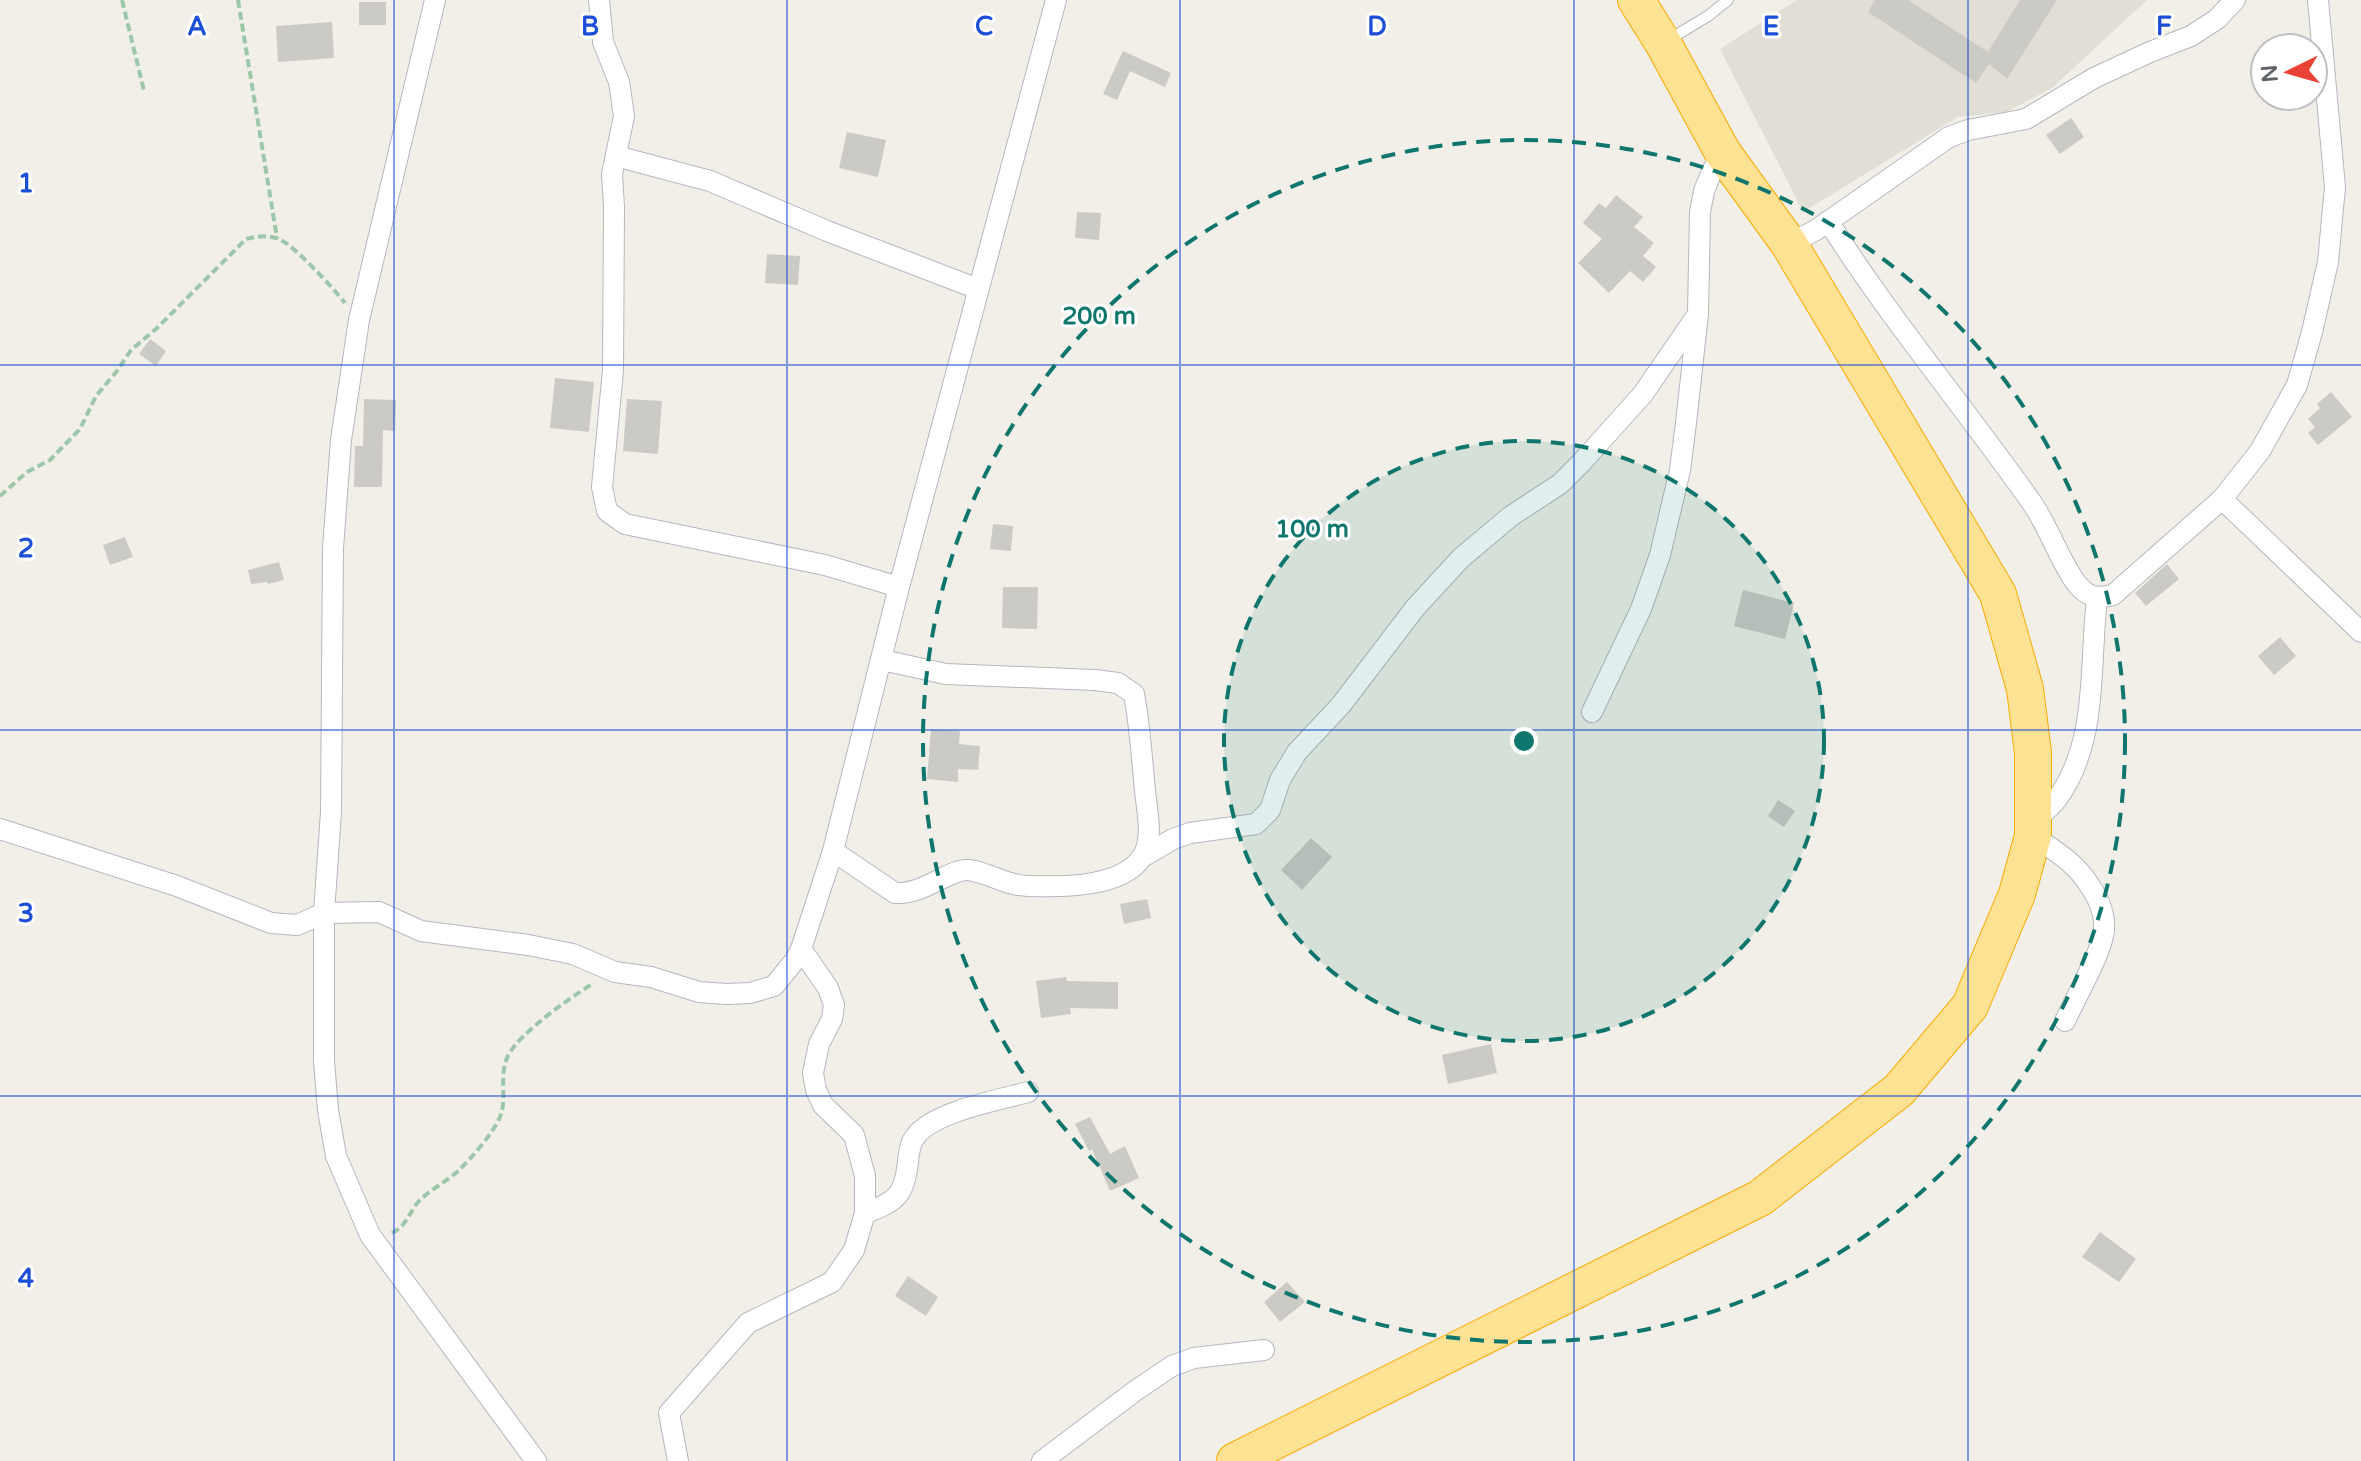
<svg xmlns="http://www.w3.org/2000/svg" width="2361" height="1461" viewBox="0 0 2361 1461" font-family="'Varela Round',sans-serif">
<rect width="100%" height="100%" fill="#f1efe8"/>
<path fill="#e1ded6" d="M1797,0H2147L2052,88L2006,112L1958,117L1803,212L1720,49Z"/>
<g fill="#cccac5">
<path d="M1875,0H1908L1988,52L2020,0H2057L2007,79L1989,64L1976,83L1868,12Z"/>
<rect x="359" y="2" width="27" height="23"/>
<path d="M332,22L334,58L278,62L276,26Z"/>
<path d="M1123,51L1171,73L1165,87L1130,71L1117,100L1103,94Z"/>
<path d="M2071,118L2084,137L2060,154L2046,135Z"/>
<path d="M847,132L886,140L878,177L839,168Z"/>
<path d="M1616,195L1643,217L1634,227L1654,243L1643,256L1656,267L1643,282L1630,271L1609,293L1578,263L1602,239L1583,223L1599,203L1606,208Z"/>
<path d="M1077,212L1101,213L1099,240L1075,238Z"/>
<path d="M767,254L800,256L798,285L765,283Z"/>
<path d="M150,339L166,351L156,366L139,354Z"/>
<path d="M555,378L594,382L589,432L550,428Z"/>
<path d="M2331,392L2352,417L2318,445L2308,433L2315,427L2308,419L2320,408L2317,404Z"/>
<path d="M364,399L396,400L395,431L383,430L382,487H354L355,446H363Z"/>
<path d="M627,399L662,401L658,454L623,451Z"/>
<path d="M993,524L1013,526L1011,551L990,549Z"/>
<path d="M125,537L133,557L110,565L103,545Z"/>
<path d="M279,562L284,580L268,584L267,582L251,584L248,570Z"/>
<path d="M2167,564L2179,579L2146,606L2135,593Z"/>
<path d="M1003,587H1038L1037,629L1002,628Z"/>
<path d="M1743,590L1794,603L1785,639L1734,626Z"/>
<path d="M2280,637L2296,656L2274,675L2258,656Z"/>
<path d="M931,729L960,731L959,744L980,746L978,770L958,769V782L927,779Z"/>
<path d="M1778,800L1795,811L1784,827L1768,816Z"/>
<path d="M1311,838L1332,857L1302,890L1281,870Z"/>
<path d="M1147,899L1151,918L1124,924L1120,904Z"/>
<path d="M1066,977L1067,981L1118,982V1009L1070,1008L1071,1014L1041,1018L1036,981Z"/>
<path d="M1491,1044L1497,1073L1448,1084L1442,1055Z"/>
<path d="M1090,1117L1110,1154L1125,1146L1139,1178L1110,1191L1092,1149L1089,1151L1075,1124Z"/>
<path d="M2100,1232L2136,1259L2119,1282L2082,1257Z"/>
<path d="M908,1276L938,1297L926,1316L895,1296Z"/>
<path d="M1287,1282L1305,1302L1280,1322L1264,1302Z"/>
</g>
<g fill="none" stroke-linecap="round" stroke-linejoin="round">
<g stroke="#b5b8bc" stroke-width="12">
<path id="lane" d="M1670,39L1708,16L1728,0"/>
</g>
<g stroke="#b5b8bc" stroke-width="22">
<g id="street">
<path d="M435,0L359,320L341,440L333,548L331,812L324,913V1061L328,1110L336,1156L370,1235L536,1461"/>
<path d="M599,0L603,42L619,82L624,116L612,174L614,207L613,370L602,487L607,511L625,524L825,565L899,587"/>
<path d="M616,156L710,181L827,231L978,289"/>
<path d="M1828,221C1890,319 1965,408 2032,503C2049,528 2059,559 2076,583C2087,597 2097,599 2113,595L2222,499L2260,451L2297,385L2312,332L2328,262L2335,187L2318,0"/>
<path d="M1789,244L1816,230L1949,137L1968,130L2026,119L2094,78L2150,52L2191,36L2217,19L2235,0"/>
<path d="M2222,499L2361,632"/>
<path d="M1592,712L1641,609L1660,555L1680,470L1686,423L1698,314L1700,212L1704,191L1712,171L1723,153"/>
<path d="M2034,821C2042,814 2051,807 2057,799C2099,741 2089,666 2097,599"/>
<path d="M0,829L177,886L271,923L297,925L324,913L379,912L421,931L528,945L573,954L615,972L651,977L699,992L726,994L750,993L774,986L796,959L801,949"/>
<path d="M2033,836C2062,855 2082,867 2098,900C2103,911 2106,923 2103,936C2098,959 2076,997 2065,1021"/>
<path d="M833,851L895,893C924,895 950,868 969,870C990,873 1007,886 1028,886C1061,887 1122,888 1142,857C1154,840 1147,811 1145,791C1142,759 1140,726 1134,694L1118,683L1095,680L946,674L882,660"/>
<path d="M1144,856L1173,839L1190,833L1256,824L1270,810L1280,780L1297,752L1341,705L1415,608L1461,558L1511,516L1560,484L1581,463L1643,394L1698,314"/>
<path d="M865,1213C896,1202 905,1195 908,1161C909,1153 910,1143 915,1137C932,1112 999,1100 1028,1092"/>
<path d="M678,1461L669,1413L748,1323L832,1282L854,1250L865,1213V1176L854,1135L823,1105L816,1090L813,1073L819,1044L832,1019L834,1005L828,988L801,949L833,851L899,587L1056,0"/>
<path d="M1042,1461L1135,1391L1172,1366L1194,1358L1264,1350"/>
</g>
</g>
<g stroke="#f9ab00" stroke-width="38">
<path id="highway" d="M1235,1461L1760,1198L1899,1090L1970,1006L2017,894L2033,836V753L2025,689L1998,594L1789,244L1723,153L1663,43L1636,0"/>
</g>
<g stroke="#9cc7a9" stroke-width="4" stroke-dasharray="8 4" stroke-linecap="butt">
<path d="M122,0L144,91"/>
<path d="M238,0L277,238"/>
<path d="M0,496L27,472L50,460L80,429L96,396L117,371L131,350L156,329L246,239C257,236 268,235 279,239C293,244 334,289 345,303"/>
<path d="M392,1233C407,1226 409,1212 419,1201C431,1189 446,1182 458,1171C471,1159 494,1132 500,1117C508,1098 498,1075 508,1056C518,1034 570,998 592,984"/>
</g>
<use href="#lane" stroke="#fff" stroke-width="10"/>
<use href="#street" stroke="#fff" stroke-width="20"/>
<use href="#highway" stroke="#fde293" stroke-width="36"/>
</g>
<path fill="none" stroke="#1d4ed8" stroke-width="2" stroke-opacity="0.55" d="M394,0V1461M787,0V1461M1180,0V1461M1574,0V1461M1968,0V1461M0,365H2361M0,730H2361M0,1096H2361"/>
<circle cx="1524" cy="741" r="300" fill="#0f766e" fill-opacity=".12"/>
<g fill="none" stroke="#0f766e" stroke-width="4" stroke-dasharray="14 10">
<circle cx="1524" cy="741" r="300"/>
<circle cx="1524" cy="741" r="601"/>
</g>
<g font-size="26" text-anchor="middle" font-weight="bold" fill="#1d4ed8" stroke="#fff" stroke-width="6" stroke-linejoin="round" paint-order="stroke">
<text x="197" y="35">A</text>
<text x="590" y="35">B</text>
<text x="984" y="35">C</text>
<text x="1377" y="35">D</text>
<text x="1771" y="35">E</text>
<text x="2164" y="35">F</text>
<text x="26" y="192">1</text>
<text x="26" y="557">2</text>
<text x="26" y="922">3</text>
<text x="26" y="1287">4</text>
</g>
<circle cx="1524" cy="741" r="12" fill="#0f766e" stroke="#fff" stroke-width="4"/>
<g font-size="24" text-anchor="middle" font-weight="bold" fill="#0f766e" stroke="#fff" stroke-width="6" stroke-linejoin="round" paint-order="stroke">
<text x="1099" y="324">200 m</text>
<text x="1312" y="537">100 m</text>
</g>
<g transform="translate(2289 72) rotate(265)"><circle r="38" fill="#ffffff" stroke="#bfc1c3" stroke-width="2"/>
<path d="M0-6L14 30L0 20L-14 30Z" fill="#ea4335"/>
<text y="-12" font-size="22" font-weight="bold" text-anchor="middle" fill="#5f6368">N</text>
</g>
</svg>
